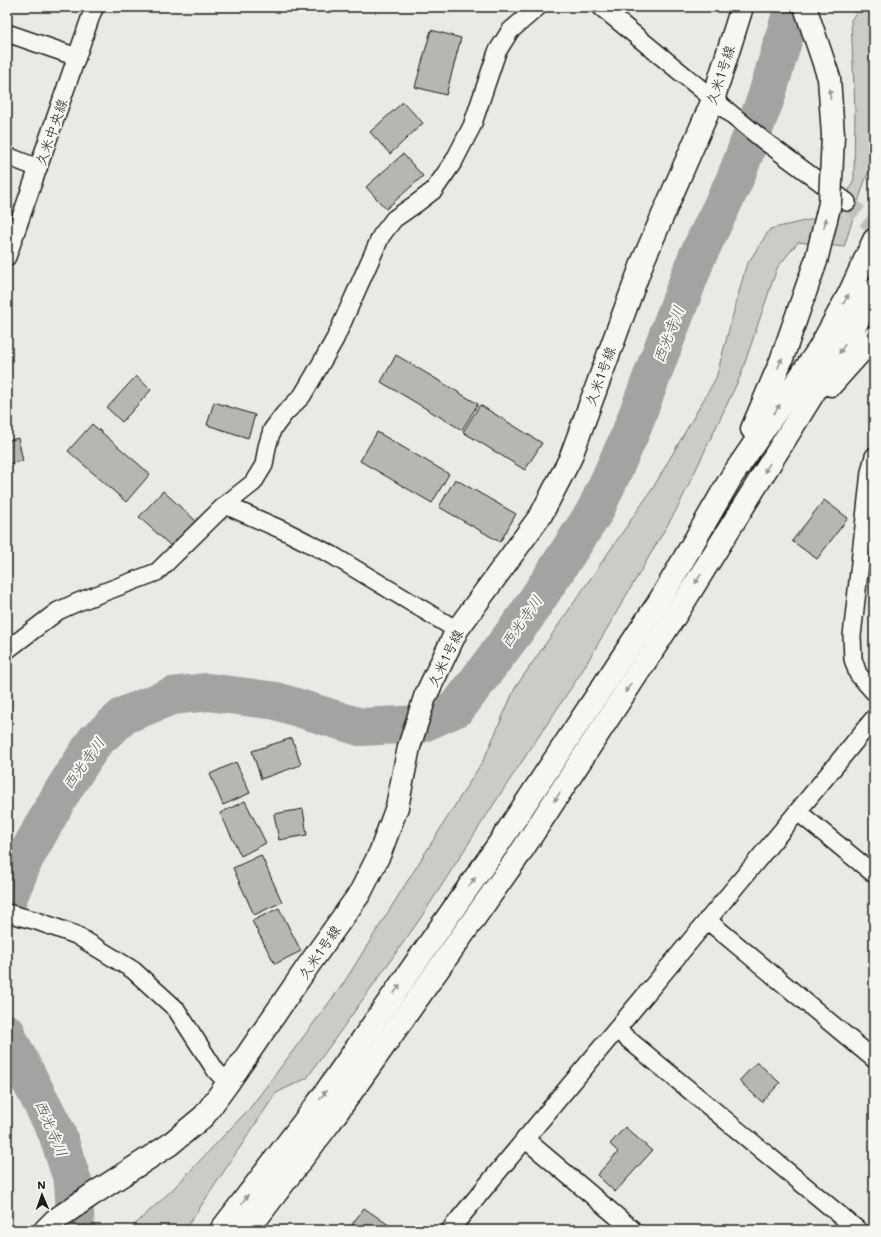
<svg xmlns="http://www.w3.org/2000/svg" width="881" height="1237" viewBox="0 0 881 1237" font-family="Mali,'Klee One',sans-serif">
<rect width="100%" height="100%" fill="#e9e9e5"/>
<filter id="ink" filterUnits="userSpaceOnUse"><feTurbulence type="fractalNoise" baseFrequency=".025" numOctaves="2"/><feDisplacementMap in="SourceGraphic" scale="8" xChannelSelector="R" yChannelSelector="G"/><feConvolveMatrix kernelMatrix="1 2 1 2 8 2 1 2 1" color-interpolation-filters="sRGB"/></filter>
<g filter="url(#ink)">
<path fill="#cbcbc7" stroke="#747472" d="M860,7H874V161L865,180L844,247L798,242L777,268L740,377L678,507L581,673L501,793L420,919L307,1078L276,1093L185,1230H129L172,1190L250,1108L343,984L484,759L515,688L653,488L716,378L746,266L770,229L839,213L854,179L855,110L851,20Z"/>
<g fill="none" stroke-linecap="round" stroke-linejoin="round">
<g stroke="#a3a3a1" stroke-width="38">
<path d="M7,901L25,858L62,792L95,741L125,715L172,696L208,692L276,701L360,727L421,724L457,708L525,618L595,511L630,434L697,257L735,179L766,98L793,7"/>
<path d="M7,1033L8,1038L57,1133L73,1182L76,1230"/>
</g>
</g>
<g fill="#b6b6b3" stroke="#1c1c1c">
<path d="M431,30L461,38L446,95L415,87Z"/>
<path d="M403,102L423,123L390,154L370,132Z"/>
<path d="M403,154L423,176L386,209L366,187Z"/>
<path d="M396,355L478,404L462,430L381,382Z"/>
<path d="M136,376L151,390L122,422L107,408Z"/>
<path d="M214,402L255,415L248,438L207,425Z"/>
<path d="M480,405L542,443L525,470L463,432Z"/>
<path d="M92,424L150,474L126,502L68,451Z"/>
<path d="M377,432L449,474L432,503L360,461Z"/>
<path d="M18,438L23,461L7,464V441Z"/>
<path d="M455,479L516,514L500,542L439,507Z"/>
<path d="M163,491L196,521L172,547L139,517Z"/>
<path d="M824,500L848,518L817,559L792,541Z"/>
<path d="M292,738L301,765L261,779L252,751Z"/>
<path d="M236,762L250,793L223,805L210,774Z"/>
<path d="M245,801L266,843L241,856L220,813Z"/>
<path d="M303,809L307,835L279,840L274,814Z"/>
<path d="M261,855L282,902L254,915L233,868Z"/>
<path d="M279,908L301,951L275,964L252,921Z"/>
<path d="M757,1062L780,1083L762,1102L739,1081Z"/>
<path d="M625,1127L652,1151L615,1192L597,1175L618,1152L610,1144Z"/>
<path d="M364,1208L396,1230H348Z"/>
</g>
<g fill="none" stroke-linecap="round" stroke-linejoin="round">
<path stroke="#c0c0bd" stroke-width="17" stroke-dasharray="17 8" stroke-linecap="butt" d="M847,202L874,227"/>
<g stroke="#1c1c1c" stroke-width="20">
<g id="minor">
<path d="M601,7L763,140L847,202"/>
<path d="M7,33L77,57"/>
<path d="M7,156L38,168"/>
<path d="M7,257L92,13L95,7"/>
<path d="M874,456L870,472L852,636L853,659L858,674L874,692"/>
<path d="M225,505L287,532L332,555L457,630"/>
<path d="M7,650L58,611L78,602L157,572L225,505L253,483L264,465L267,447L272,430L284,414L302,396L315,374L335,339L381,236L394,219L417,203L434,190L454,161L472,126L497,52L510,31L538,7"/>
<path d="M798,812L874,874"/>
<path d="M7,913L37,921L76,935L133,970L176,1009L216,1071L228,1083"/>
<path d="M707,920L874,1059"/>
<path d="M617,1030L858,1230"/>
<path d="M525,1139L633,1230"/>
<path d="M450,1230C591,1058 735,890 874,718"/>
</g>
</g>
<g stroke="#1c1c1c" stroke-width="25">
<path id="tertiary" d="M45,1230L55,1220L93,1194L169,1145L204,1116L228,1083L308,966L360,893L380,853L397,807L409,747L425,697L457,630L541,515L570,459L643,261L713,100L742,7"/>
</g>
<g stroke="#1c1c1c" stroke-width="25">
<g id="motorway">
<path d="M831,385L874,337"/>
<path d="M752,429L781,361L816,261"/>
<path d="M221,1230L318,1103L500,842L660,600L732,476L819,349L849,294L874,240"/>
<path d="M248,1230L331,1121L519,855L679,610L854,328L874,290"/>
</g>
</g>
<use href="#minor" stroke="#f6f6f2" stroke-width="17"/>
<use href="#tertiary" stroke="#f6f6f2" stroke-width="22"/>
<use href="#motorway" stroke="#f6f6f2" stroke-width="22"/>
<g stroke="#1c1c1c" stroke-width="25" stroke-linecap="butt">
<path id="motorway-bridge" d="M805,7L829,78L833,135L830,203L816,261"/>
</g>
<use href="#motorway-bridge" stroke="#f6f6f2" stroke-width="22"/>
</g>
<defs><path id="oneway-solid" d="M-6-.8H1V-3.2L6.5 0L1 3.2V.8H-6Z"/></defs>
<g fill="#949492">
<use href="#oneway-solid" transform="translate(830 94) rotate(-95)"/>
<use href="#oneway-solid" transform="translate(825 223) rotate(-77)"/>
<use href="#oneway-solid" transform="translate(846 299) rotate(-61)"/>
<use href="#oneway-solid" transform="translate(842 349) rotate(122)"/>
<use href="#oneway-solid" transform="translate(780 363) rotate(-68)"/>
<use href="#oneway-solid" transform="translate(777 409) rotate(-56)"/>
<use href="#oneway-solid" transform="translate(767 468) rotate(122)"/>
<use href="#oneway-solid" transform="translate(698 579) rotate(122)"/>
<use href="#oneway-solid" transform="translate(628 688) rotate(123)"/>
<use href="#oneway-solid" transform="translate(557 797) rotate(123)"/>
<use href="#oneway-solid" transform="translate(472 882) rotate(-55)"/>
<use href="#oneway-solid" transform="translate(397 989) rotate(-55)"/>
<use href="#oneway-solid" transform="translate(323 1095) rotate(-55)"/>
<use href="#oneway-solid" transform="translate(245 1199) rotate(-53)"/>
</g>
</g>
<g text-anchor="middle" dominant-baseline="central" stroke-width="4" stroke-linejoin="round" paint-order="stroke">
<g font-size="14" fill="#1c1c1c" stroke="#f6f6f2">
<text transform="translate(720 75) rotate(-72)">久米1号線</text>
<text transform="translate(51 132) rotate(-71)">久米中央線</text>
<text transform="translate(600 376) rotate(-70)">久米1号線</text>
<text transform="translate(445 658) rotate(-64)">久米1号線</text>
<text transform="translate(319 952) rotate(-55)">久米1号線</text>
</g>
<g font-size="15" font-style="italic" fill="#525251" stroke="#f6f6f2">
<text transform="translate(668 334) rotate(-69)">西光寺川</text>
<text transform="translate(521 621) rotate(-55)">西光寺川</text>
<text transform="translate(83 763) rotate(-54)">西光寺川</text>
<text transform="translate(52 1128) rotate(67)">西光寺川</text>
</g>
</g>
<rect width="881" height="1237" fill="none" stroke="#f6f6f2" stroke-width="24"/>
<rect x="12" y="12" width="857" height="1213" fill="none" stroke="#1c1c1c" stroke-width="1.5" filter="url(#ink)"/>
<g transform="translate(42 1195) rotate(358)" stroke="#f6f6f2" stroke-width="3" paint-order="stroke">
<path d="M0-3L7 15L0 10L-7 15Z" fill="#1c1c1c"/>
<text y="-6" font-size="11" font-weight="bold" text-anchor="middle" fill="#1c1c1c">N</text>
</g>
</svg>
